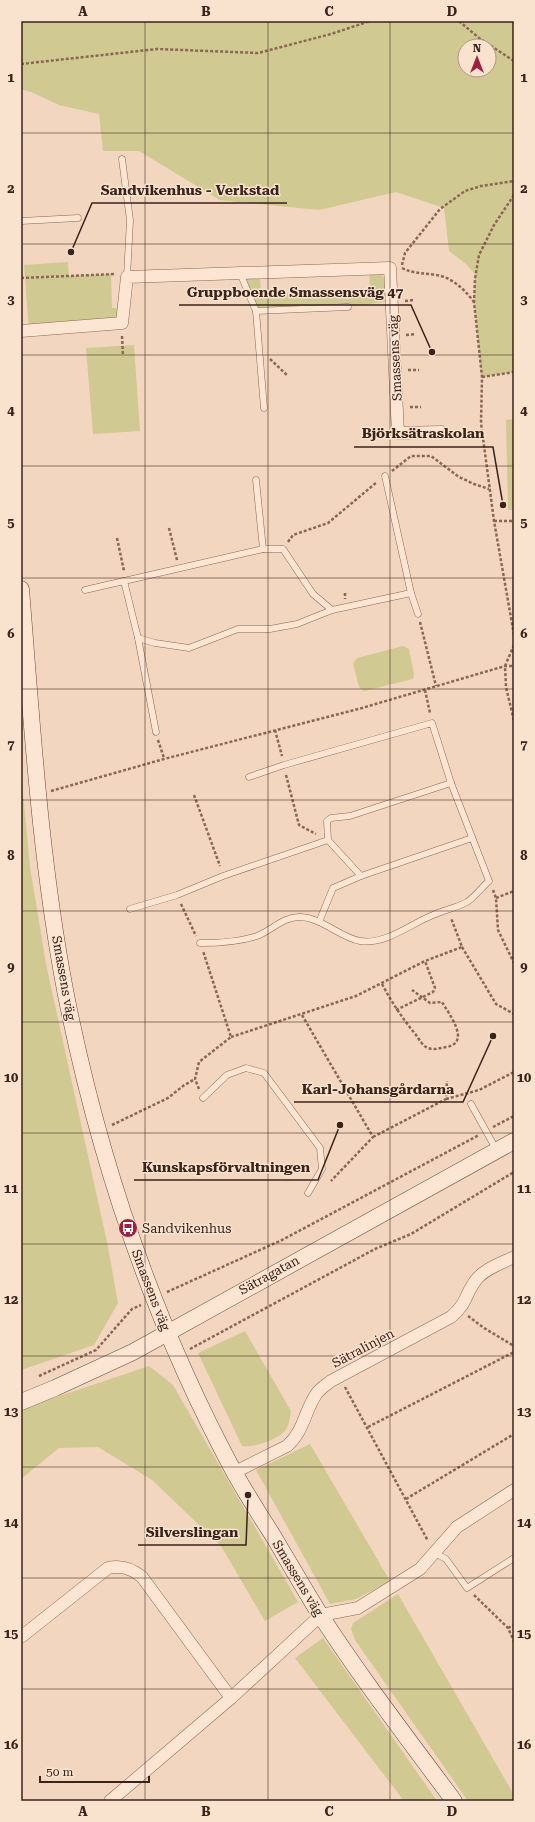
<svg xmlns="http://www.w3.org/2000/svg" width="535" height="1822" viewBox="0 0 535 1822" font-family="'Roboto Serif',serif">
<rect width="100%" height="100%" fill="#f2d6bf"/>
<g fill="#d1c992" fill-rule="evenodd">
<path d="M21,21H514V372L482,377L474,302L475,274L466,264L449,251L444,208L396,192L319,210L220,200L139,151H103L99,114L59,105L31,92L21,89ZM465,46H489V70H465Z"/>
<path d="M68,262L69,276L111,274L112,308H124L122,323L29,331L24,265Z"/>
<path d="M369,268H376L391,287L392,301L347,307L256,311L240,273L260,272L261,294L370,291Z"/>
<path d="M134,345L140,431L93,434L86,348Z"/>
<path d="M514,419V510H508L506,420Z"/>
<path d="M403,646L409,649L414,674L413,679L364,691L359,687L353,663L357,658Z"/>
<path d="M21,772L30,867L46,964L108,1247L118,1303L94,1345L21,1370Z"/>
<path d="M245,1331L291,1411C290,1417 289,1427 284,1432C276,1440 253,1448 242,1446L198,1353Z"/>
<path d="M149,1366L173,1385L298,1602L265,1621L221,1546L152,1480L98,1447L59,1448L21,1479V1409Z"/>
<path d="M310,1444L390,1581L356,1599L330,1604L256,1470Z"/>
<path d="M398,1594L514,1795V1801H468L355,1640L351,1629L353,1623Z"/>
<path d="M323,1638L437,1801H404L295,1658Z"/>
</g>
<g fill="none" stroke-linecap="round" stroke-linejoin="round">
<g stroke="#8c6655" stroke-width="7">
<g id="lane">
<path d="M122,159L130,220L127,277"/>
<path d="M21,221L78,218"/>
<path d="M240,273L256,311L264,408"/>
<path d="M256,311L348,307"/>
<path d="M385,476L411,593L418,614"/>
<path d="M256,480L263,549"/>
<path d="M124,581L138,638L155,643L189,648L238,629H270L297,624L332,610L411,593"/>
<path d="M85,590L263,549H283L313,594L332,610"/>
<path d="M138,638L156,732"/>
<path d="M451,783L350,816L331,818L327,821L328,840L361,876L472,838"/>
<path d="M130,909L177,895L223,876L328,840"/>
<path d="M319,922L333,888L361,876"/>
<path d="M200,943C220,943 238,942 257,936C272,930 284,916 301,917C322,918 341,938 360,941C386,945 410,924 433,915C444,910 456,908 467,902C475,897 482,887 489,881L451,783L432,723L284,765L249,777"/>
<path d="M203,1098L227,1075L246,1068L264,1073L320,1148L322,1169L308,1193"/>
<path d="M471,1104L496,1149"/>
<path d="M435,1553L446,1559L467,1588L514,1558"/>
</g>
</g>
<g stroke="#8c6655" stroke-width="13">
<g id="street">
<path d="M21,331L122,323L127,277L390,268L398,433L442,432"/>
<path d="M235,1472L287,1446C305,1430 304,1411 317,1393C321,1388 326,1385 331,1381L451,1317C467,1304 465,1294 476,1280C484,1269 502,1263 514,1257"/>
<path d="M21,1637L108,1568C121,1565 131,1568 142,1577L231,1698"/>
<path d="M110,1801L231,1698L321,1615L358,1608L420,1569L457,1527L514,1490"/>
</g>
</g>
<g stroke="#6e4739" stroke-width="17">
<g id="secondary">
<path d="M21,589C32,724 40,861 66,995C99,1161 154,1323 234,1472C246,1493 259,1514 272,1534C288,1561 303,1587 319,1613C361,1678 408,1739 454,1801"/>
<path d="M21,1402L55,1388L133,1352L514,1141"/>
</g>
</g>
<g stroke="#8c6655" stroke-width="2.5" stroke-dasharray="3 2" stroke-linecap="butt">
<path d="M459,21L479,38L514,61"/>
<path d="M21,64L157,49L258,53L331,34L370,21"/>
<path d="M514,195L494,225L479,255L475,279L474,302L482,377L481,423L494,521L514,635"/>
<path d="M402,265L405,253L440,209L465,191L481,186L514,181"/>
<path d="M402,268C414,274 424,273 436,275C452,277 465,290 474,302"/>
<path d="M21,278L116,274"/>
<path d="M405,301L414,300"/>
<path d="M406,335L416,334"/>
<path d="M122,336L123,356"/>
<path d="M270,359L288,376"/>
<path d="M408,370H419"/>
<path d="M482,377L514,372"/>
<path d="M410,407H421"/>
<path d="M392,471L411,456H431L459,477L474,484L489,489"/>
<path d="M494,521H514"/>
<path d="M169,528L177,560"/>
<path d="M117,538L124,571"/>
<path d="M288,542L293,535L328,523L377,482"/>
<path d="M345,593V599"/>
<path d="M420,622L436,686"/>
<path d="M514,645L505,666L506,687L514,721"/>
<path d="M425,690L430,713"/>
<path d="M275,730L282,756"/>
<path d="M158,740L164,758"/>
<path d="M286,775L299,825L316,834"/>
<path d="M51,791L164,759L362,708L505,666H514"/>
<path d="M194,795L220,866"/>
<path d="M493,890L496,898L498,930L514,963"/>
<path d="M496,898L514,891"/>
<path d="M181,904L196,936"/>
<path d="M462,947L496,1004L514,1014"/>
<path d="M382,984C392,1003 403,1019 416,1035C419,1039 422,1045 426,1047C433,1051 440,1048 447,1047C471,1042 449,1014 442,1002L430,1003L412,990"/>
<path d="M396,1010L433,992L435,988L425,961"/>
<path d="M302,1015L373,1137L331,1181"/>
<path d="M231,1037L356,996L425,961L462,947L451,918"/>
<path d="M199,1089L195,1079L199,1062L231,1037L203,951"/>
<path d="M446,1099L479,1090L514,1072"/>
<path d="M112,1125L168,1098L183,1086L195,1079"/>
<path d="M493,1127L514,1116"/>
<path d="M373,1137L446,1099L447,1081"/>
<path d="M167,1292L282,1240L479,1135"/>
<path d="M468,1316L484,1328L514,1346"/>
<path d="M190,1349L375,1249L411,1234L514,1172"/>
<path d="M39,1376L96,1350L132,1309L141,1305"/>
<path d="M345,1387L428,1541"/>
<path d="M368,1427L514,1352"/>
<path d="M406,1499L514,1434"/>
<path d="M474,1595L508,1628L514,1641"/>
<path d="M508,1628L514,1625"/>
</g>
<use href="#lane" stroke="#fce6d3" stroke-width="6"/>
<use href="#street" stroke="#fce6d3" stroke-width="12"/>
<use href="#secondary" stroke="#fce6d3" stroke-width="16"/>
</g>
<path fill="none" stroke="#3a231b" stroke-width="1" stroke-opacity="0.55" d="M145,21V1801M268,21V1801M390,21V1801M21,133H514M21,244H514M21,355H514M21,466H514M21,578H514M21,689H514M21,800H514M21,911H514M21,1022H514M21,1133H514M21,1244H514M21,1356H514M21,1467H514M21,1578H514M21,1689H514"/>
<defs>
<g id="bus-disc" transform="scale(1)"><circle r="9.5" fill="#a1203f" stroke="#f9e3cf"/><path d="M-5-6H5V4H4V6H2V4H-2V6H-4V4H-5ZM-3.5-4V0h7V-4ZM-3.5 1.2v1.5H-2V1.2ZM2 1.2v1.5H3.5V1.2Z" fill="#fff"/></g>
</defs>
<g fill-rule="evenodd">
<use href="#bus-disc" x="128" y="1228"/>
</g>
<g text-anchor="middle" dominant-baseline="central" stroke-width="3" stroke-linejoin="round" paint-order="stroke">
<g font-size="13" fill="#3a231b" stroke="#f9e3cf">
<text transform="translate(395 358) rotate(-93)">Smassens väg</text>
<text transform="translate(64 978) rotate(80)">Smassens väg</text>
<text transform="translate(269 1275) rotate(-29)">Sätragatan</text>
<text transform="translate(151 1290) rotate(69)">Smassens väg</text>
<text transform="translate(363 1348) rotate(-28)">Sätralinjen</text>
<text transform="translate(298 1578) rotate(59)">Smassens väg</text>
</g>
<g font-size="13" fill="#3a231b" stroke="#f9e3cf" text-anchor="start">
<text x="142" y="1228">Sandvikenhus</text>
</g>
</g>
<path fill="none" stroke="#3a231b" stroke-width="1.5" d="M71 252L92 203H287M432 352L411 305H179M503 505L493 447H354M493 1036L463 1102H294M340 1125L318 1180H134M248 1495L246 1545H138"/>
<g fill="#3a231b" stroke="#f9e3cf" stroke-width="1.5">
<circle cx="71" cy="252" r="4"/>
<circle cx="432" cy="352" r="4"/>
<circle cx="503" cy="505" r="4"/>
<circle cx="493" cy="1036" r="4"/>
<circle cx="340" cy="1125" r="4"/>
<circle cx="248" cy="1495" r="4"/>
</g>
<g font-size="14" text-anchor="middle" font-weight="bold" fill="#3a231b" stroke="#f9e3cf" stroke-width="3" stroke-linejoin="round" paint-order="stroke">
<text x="190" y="195">Sandvikenhus - Verkstad</text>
<text x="295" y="297">Gruppboende Smassensväg 47</text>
<text x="423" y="438">Björksätraskolan</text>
<text x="378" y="1094">Karl-Johansgårdarna</text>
<text x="226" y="1172">Kunskapsförvaltningen</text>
<text x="192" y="1537">Silverslingan</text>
</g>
<rect width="535" height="1822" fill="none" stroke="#f9e3cf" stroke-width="44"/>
<g transform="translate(477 58)"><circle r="19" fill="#f9e3cf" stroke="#ad9687"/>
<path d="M0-3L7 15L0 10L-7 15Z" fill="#a1203f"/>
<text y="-6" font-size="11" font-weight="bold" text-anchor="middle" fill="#3a231b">N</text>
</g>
<path d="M40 1776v6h109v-6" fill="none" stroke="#3a231b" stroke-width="2"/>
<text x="46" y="1776" font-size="12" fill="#3a231b" stroke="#f9e3cf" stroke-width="3" paint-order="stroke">50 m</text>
<rect x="22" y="22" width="491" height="1778" fill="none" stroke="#3a231b" stroke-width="1.5"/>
<g font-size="13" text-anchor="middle" font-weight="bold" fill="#3a231b">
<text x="83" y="16">A</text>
<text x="206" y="16">B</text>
<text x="329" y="16">C</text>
<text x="452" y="16">D</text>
<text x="11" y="82">1</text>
<text x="524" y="82">1</text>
<text x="11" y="193">2</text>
<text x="524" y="193">2</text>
<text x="11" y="304">3</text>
<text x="524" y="304">3</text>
<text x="11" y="415">4</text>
<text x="524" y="415">4</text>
<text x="11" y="527">5</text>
<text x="524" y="527">5</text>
<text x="11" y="638">6</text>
<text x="524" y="638">6</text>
<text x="11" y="749">7</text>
<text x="524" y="749">7</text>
<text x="11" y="860">8</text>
<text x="524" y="860">8</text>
<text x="11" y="971">9</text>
<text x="524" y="971">9</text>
<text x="11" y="1082">10</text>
<text x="524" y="1082">10</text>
<text x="11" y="1193">11</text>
<text x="524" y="1193">11</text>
<text x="11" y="1304">12</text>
<text x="524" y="1304">12</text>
<text x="11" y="1416">13</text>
<text x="524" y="1416">13</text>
<text x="11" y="1527">14</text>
<text x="524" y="1527">14</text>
<text x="11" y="1638">15</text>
<text x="524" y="1638">15</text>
<text x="11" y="1749">16</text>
<text x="524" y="1749">16</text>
<text x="83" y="1816">A</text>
<text x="206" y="1816">B</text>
<text x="329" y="1816">C</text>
<text x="452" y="1816">D</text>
</g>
</svg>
